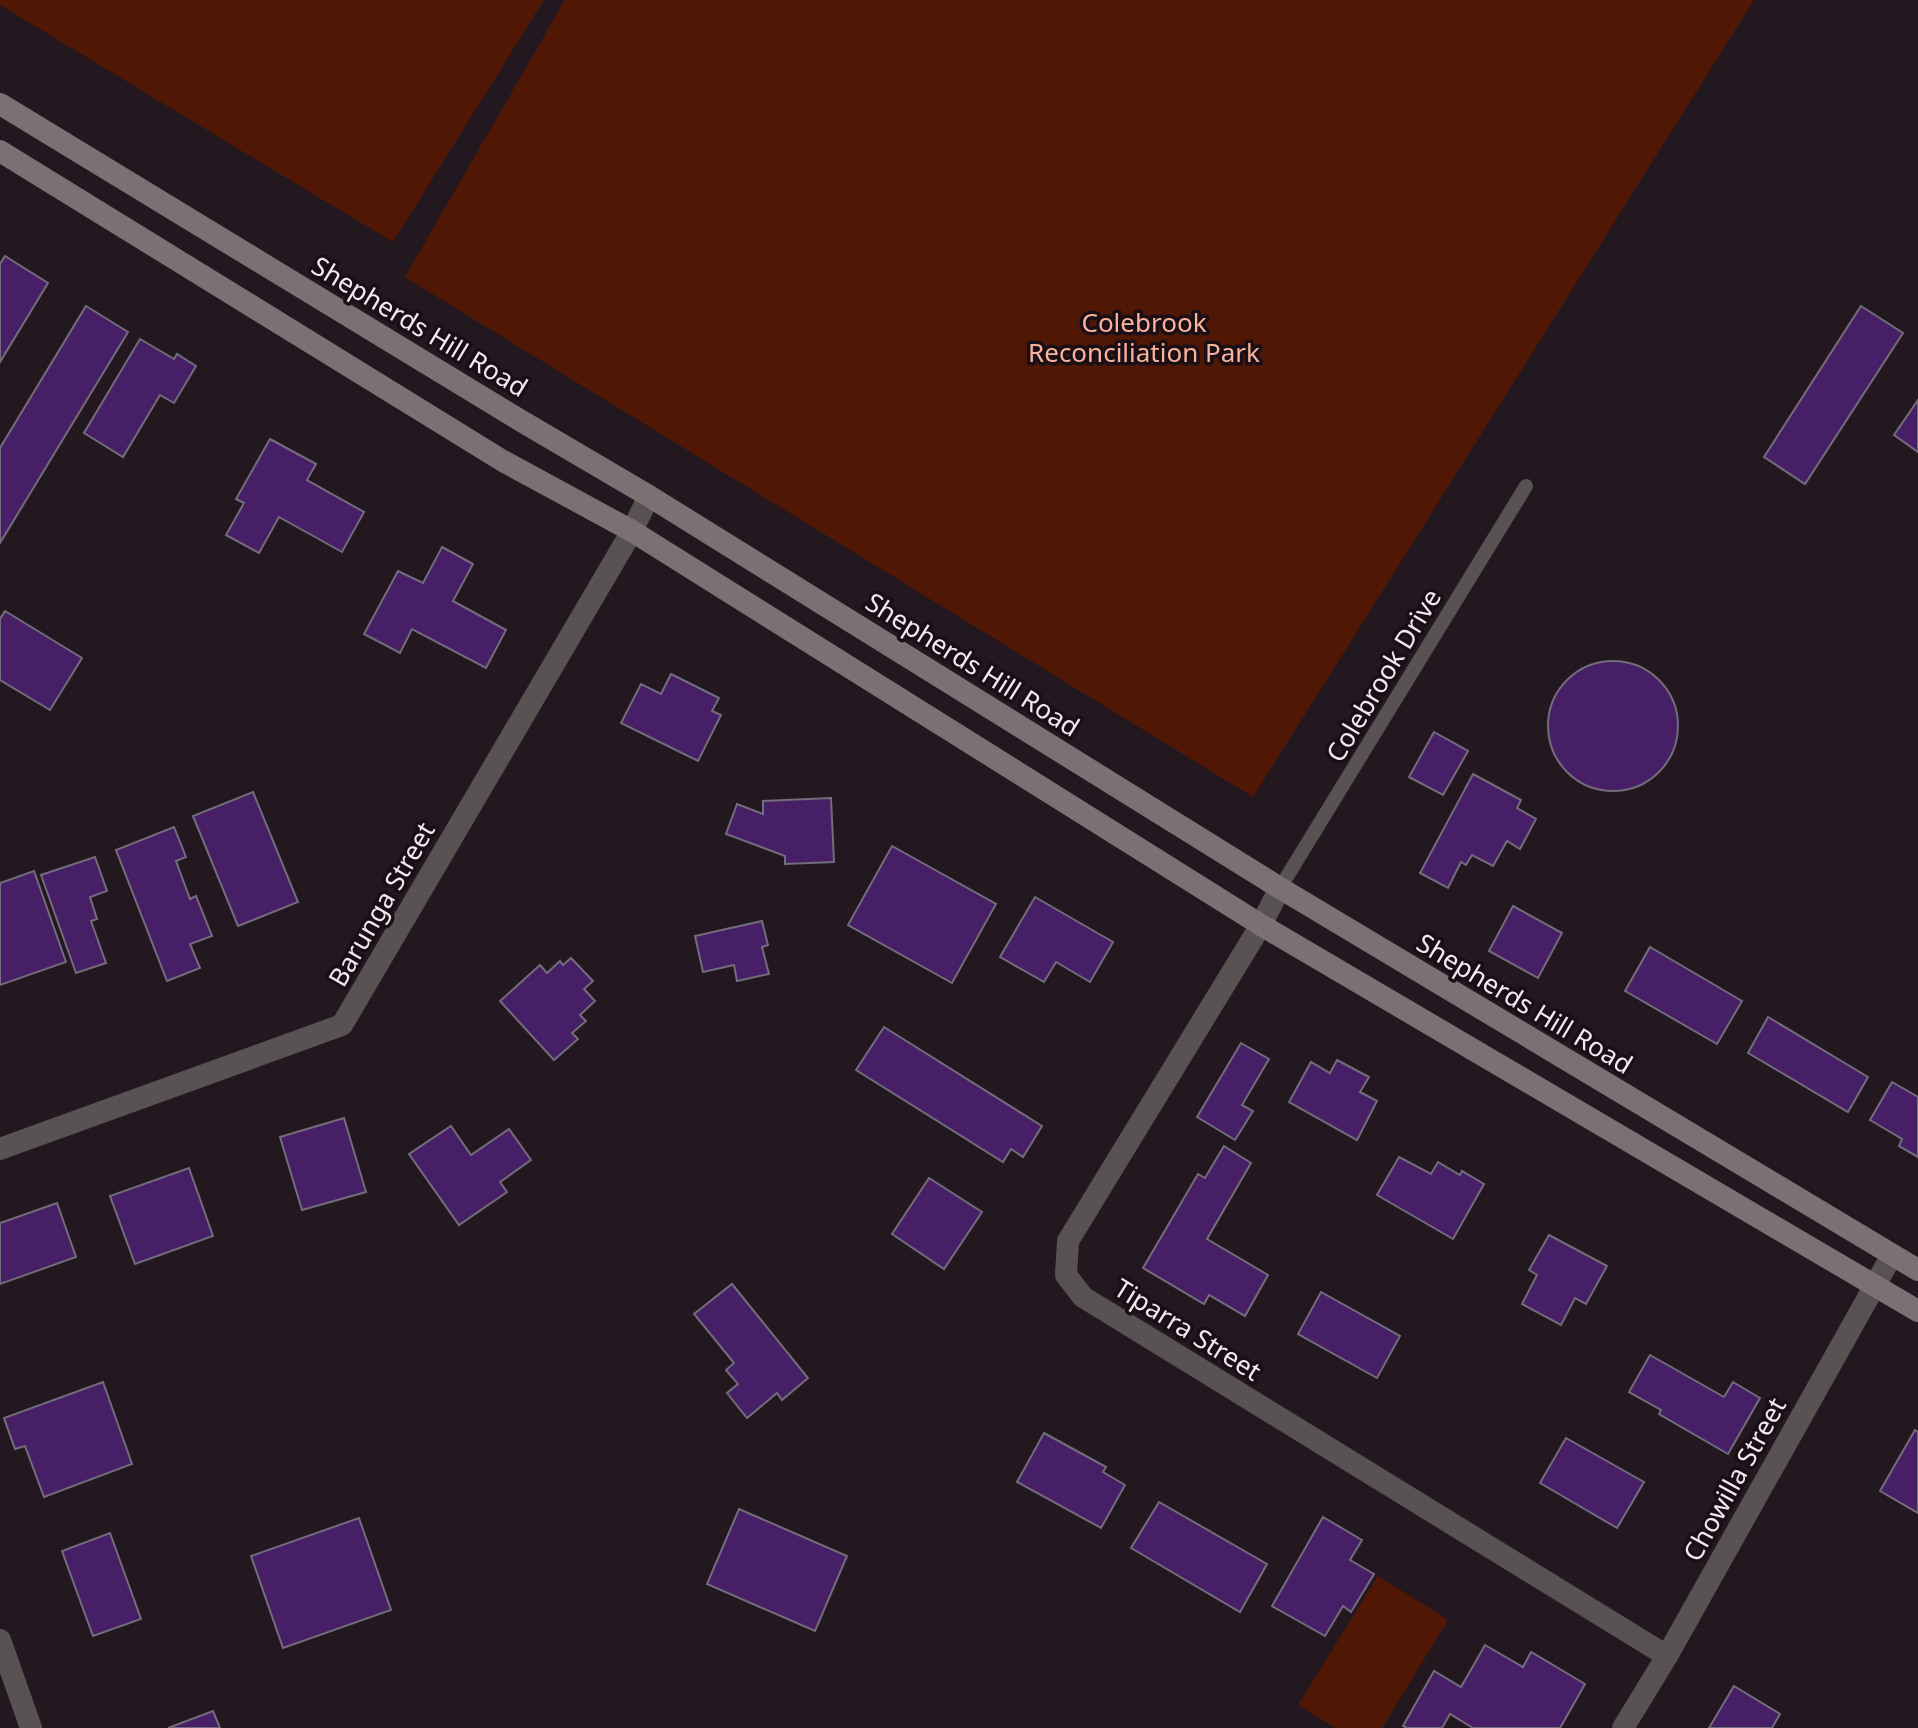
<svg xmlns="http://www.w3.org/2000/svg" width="1918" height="1728" viewBox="0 0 1918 1728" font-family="'Noto Sans',sans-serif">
<rect width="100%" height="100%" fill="#231820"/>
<g fill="#501804">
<path d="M0,0H544L393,242L0,5Z"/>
<path d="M565,0H1754L1253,797L405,277Z"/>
<path d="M1378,1576L1448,1620L1382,1728H1336L1298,1705Z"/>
</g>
<g fill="#471f67" stroke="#736c7a" stroke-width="2">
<path d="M5,256L48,283L0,362V264Z"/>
<path d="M86,306L128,332L0,543V448Z"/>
<path d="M1861,306L1903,333L1805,484L1764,457Z"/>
<path d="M140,339L174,359L177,354L196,366L174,403L160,395L123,457L84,433Z"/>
<path d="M1918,400V452L1894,435Z"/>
<path d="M270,439L316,464L307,480L364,512L342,552L279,517L259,553L226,535L244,503L236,499Z"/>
<path d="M442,547L473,564L453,601L506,630L486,668L412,629L400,653L364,634L398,571L423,583Z"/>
<path d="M5,611L82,658L50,710L0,680V619Z"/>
<circle cx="1613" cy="726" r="65"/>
<path d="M671,674L719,698L712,711L721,715L698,761L621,723L641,684L661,694Z"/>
<path d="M1434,732L1468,751L1443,795L1409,777Z"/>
<path d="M1473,774L1521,800L1517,808L1536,819L1520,849L1507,841L1493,866L1472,855L1466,865L1461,862L1448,888L1420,873Z"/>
<path d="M253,792L298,902L238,926L193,816Z"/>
<path d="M831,798L834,862L785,864V856L726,834L737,804L763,814V801Z"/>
<path d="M174,827L186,857L176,861L190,899L196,896L212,936L190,944L200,968L167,981L116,850Z"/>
<path d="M892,846L996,904L952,983L848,925Z"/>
<path d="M95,857L107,891L90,897L97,919L91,921L106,963L76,973L41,875Z"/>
<path d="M34,871L66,962L0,985V883Z"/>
<path d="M1035,897L1113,942L1090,982L1056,962L1044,982L1000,957Z"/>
<path d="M1513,906L1562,933L1538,978L1489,951Z"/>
<path d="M762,921L768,945L762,947L769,974L737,981L734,965L703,972L695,936Z"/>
<path d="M1650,947L1742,1001L1717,1044L1625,991Z"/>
<path d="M571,958L593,981L584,989L595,1001L580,1015L586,1021L572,1033L578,1039L554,1060L500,1001L540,965L547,973L560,961L563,965Z"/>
<path d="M1768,1017L1868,1077L1848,1112L1748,1053Z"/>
<path d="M884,1027L1042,1126L1023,1157L1011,1149L1003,1162L856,1070Z"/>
<path d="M1241,1043L1269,1059L1242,1105L1253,1111L1235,1140L1197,1117Z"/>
<path d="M1337,1060L1369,1077L1360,1092L1377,1101L1357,1140L1289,1102L1311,1062L1330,1073Z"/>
<path d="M1892,1082L1918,1097V1157L1899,1146L1902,1139L1870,1120Z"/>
<path d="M344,1118L366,1192L302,1210L280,1137Z"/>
<path d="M451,1126L471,1155L509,1129L531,1160L500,1182L507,1192L459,1225L409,1154Z"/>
<path d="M1224,1146L1251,1163L1207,1239L1268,1275L1245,1316L1209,1295L1204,1304L1143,1268L1198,1174L1205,1178Z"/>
<path d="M1399,1157L1431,1174L1438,1162L1460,1175L1462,1171L1484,1184L1453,1239L1377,1195Z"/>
<path d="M189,1168L213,1236L135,1264L110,1196Z"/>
<path d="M929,1178L982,1212L944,1269L892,1234Z"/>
<path d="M57,1203L76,1257L0,1284V1223Z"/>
<path d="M1549,1235L1607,1266L1586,1304L1575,1298L1561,1325L1522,1304L1537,1275L1529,1270Z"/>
<path d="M732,1284L808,1378L782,1400L777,1393L747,1418L727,1393L738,1384L726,1370L734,1363L694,1314Z"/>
<path d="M1321,1292L1400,1336L1377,1378L1298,1334Z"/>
<path d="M1650,1355L1724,1397L1733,1382L1760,1398L1728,1454L1659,1414L1661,1410L1629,1392Z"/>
<path d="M103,1382L132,1464L44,1497L25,1446L15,1449L4,1418Z"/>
<path d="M1915,1430L1918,1432V1513L1880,1491Z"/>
<path d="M1044,1433L1106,1467L1103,1472L1125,1485L1101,1528L1017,1482Z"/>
<path d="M1566,1438L1644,1482L1617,1528L1540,1483Z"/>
<path d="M1159,1502L1267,1564L1240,1612L1131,1548Z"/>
<path d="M739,1509L847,1556L815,1631L707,1584Z"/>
<path d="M1323,1517L1362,1540L1350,1560L1374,1574L1351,1612L1343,1606L1325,1636L1272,1606Z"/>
<path d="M359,1518L391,1610L283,1648L251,1556Z"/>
<path d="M110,1533L141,1619L93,1636L62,1551Z"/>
<path d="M1485,1645L1523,1667L1531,1652L1585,1684L1560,1728H1473L1450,1714L1442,1728H1407L1403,1726L1434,1671L1461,1687Z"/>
<path d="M1734,1686L1780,1714L1772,1728H1709Z"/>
<path d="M213,1711L220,1728H168Z"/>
</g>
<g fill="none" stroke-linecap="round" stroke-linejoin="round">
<path stroke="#595253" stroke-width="14" d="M1280,888L1526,486"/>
<g stroke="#595253" stroke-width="22">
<path d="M1280,888L1261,925L1068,1241L1066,1275L1083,1297L1667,1656"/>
<path d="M0,1149L342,1025L632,531L649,496"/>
<path d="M0,1640L31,1728"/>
<path d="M1623,1728L1667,1656L1892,1255"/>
</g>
<g stroke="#7c7072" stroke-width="22">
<path d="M0,104L518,419L649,496L1280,888L1918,1270"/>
<path d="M0,151L503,461L632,531L1261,925L1918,1311"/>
</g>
</g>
<g text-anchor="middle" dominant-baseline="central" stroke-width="7" stroke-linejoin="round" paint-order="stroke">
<g font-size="26" fill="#fab29a" stroke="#1a0f17">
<text x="1144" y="322">Colebrook<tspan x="1144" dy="30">Reconciliation Park</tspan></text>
</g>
<g font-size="26" fill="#f2eaef" stroke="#1a0f17">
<text transform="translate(420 326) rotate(31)">Shepherds Hill Road</text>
<text transform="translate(973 664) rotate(32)">Shepherds Hill Road</text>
<text transform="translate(1383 675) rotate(-59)">Colebrook Drive</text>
<text transform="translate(381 904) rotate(-60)">Barunga Street</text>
<text transform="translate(1525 1003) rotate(31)">Shepherds Hill Road</text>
<text transform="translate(1188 1329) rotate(32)">Tiparra Street</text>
<text transform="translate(1734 1479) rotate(-61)">Chowilla Street</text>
</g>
</g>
</svg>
